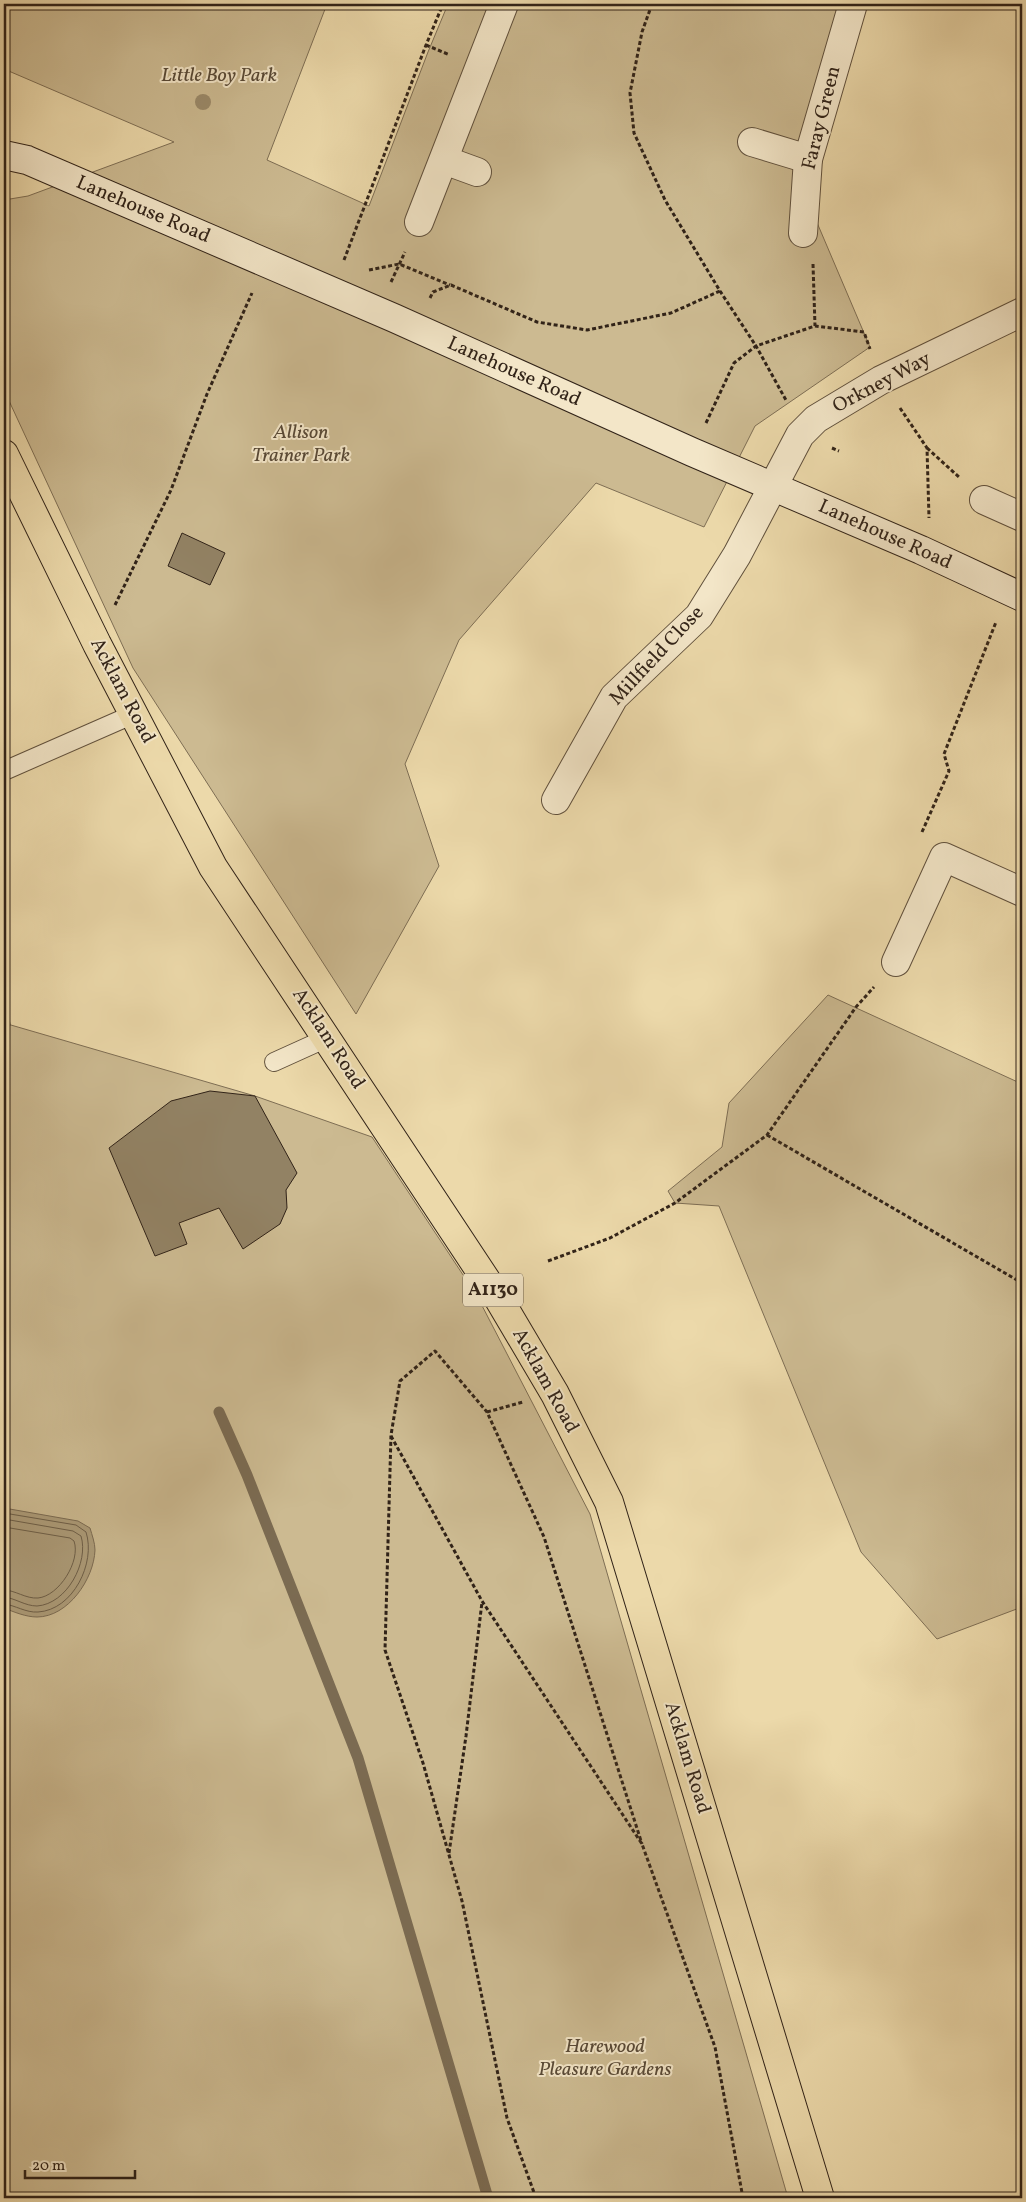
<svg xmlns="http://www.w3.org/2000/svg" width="1026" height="2202" viewBox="0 0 1026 2202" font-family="Vollkorn,serif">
<rect width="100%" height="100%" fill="#ecd9aa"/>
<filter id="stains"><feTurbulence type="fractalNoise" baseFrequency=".004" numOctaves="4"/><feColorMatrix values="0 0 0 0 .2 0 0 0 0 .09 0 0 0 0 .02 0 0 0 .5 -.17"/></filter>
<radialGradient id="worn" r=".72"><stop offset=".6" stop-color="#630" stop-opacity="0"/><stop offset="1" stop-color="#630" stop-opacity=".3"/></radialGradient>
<g fill="#ccba91" stroke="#7e6e54">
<path d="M4,4H327L267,160L369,206L428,52L448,4H847L798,178L870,347L755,426L704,527L596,483L459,640L405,764L439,866L356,1014L133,668L4,390V200L28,196L174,142L4,69Z"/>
<path d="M828,995L1022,1084V1607L937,1639L861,1552L719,1206L675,1203L668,1191L722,1147L729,1103Z"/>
<path d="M4,1023L255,1096L372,1137L477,1296L590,1514L788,2198H4Z"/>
</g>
<path fill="#ac9b78" stroke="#7b6b52" d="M4,1508L78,1521L90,1528C92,1535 95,1543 95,1550C94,1579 68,1617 37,1617C26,1617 14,1612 4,1608Z"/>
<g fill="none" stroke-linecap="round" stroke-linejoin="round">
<g stroke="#6e5f48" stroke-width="1">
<path d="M4,1513L76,1525L86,1532C96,1563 73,1610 38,1612C26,1613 15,1605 4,1604"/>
<path d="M4,1519L73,1531L81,1536C89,1562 67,1604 37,1606C25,1606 15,1598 4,1597"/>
<path d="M4,1527L70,1538L74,1541C81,1561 59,1596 38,1598C26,1599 15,1590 4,1590"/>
</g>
<g stroke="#7b6b52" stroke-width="11">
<path d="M4,1023L5,1024"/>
<path d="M219,1412L247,1475L358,1758L488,2198"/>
</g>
</g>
<g fill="#928264" stroke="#312318">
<path d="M182,533L225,553L210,585L168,566Z"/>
<path d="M210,1091L255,1096L297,1173L286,1190L287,1208L280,1224L243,1249L219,1208L179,1223L187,1244L155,1256L109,1148L171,1101Z"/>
</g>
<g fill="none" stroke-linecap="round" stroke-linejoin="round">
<g stroke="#60503c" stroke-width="20">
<g id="lane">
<path d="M4,771L134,714"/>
<path d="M274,1062L327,1038"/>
</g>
</g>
<g stroke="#60503c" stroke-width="30">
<g id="street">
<path d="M752,142L808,159"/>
<path d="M444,160L477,172"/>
<path d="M419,222L504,4"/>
<path d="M803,233L808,159L853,4"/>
<path d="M984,500L1022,517"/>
<path d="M556,800L614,697L699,616L737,555L800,435L816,419L881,380L1022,312"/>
<path d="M896,962L944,857L1022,892"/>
</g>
</g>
<g stroke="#312318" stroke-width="30">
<path id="secondary" d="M4,155L27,160L394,318L692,452L921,550L1022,597"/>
</g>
<g stroke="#312318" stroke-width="30">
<path id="primary" d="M4,454L97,644L213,867L500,1301L555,1394L609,1502L820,2198"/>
</g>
<g stroke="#312318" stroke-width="3" stroke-dasharray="4 2.5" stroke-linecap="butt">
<path d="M652,4L642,32L630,93L634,133L665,200L720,291L756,346L787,402"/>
<path d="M426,45L450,55"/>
<path d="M344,260L426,45L443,4"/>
<path d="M813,264L815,326"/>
<path d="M369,270L399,264L450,285"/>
<path d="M391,282L405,252"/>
<path d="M430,298L433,292L451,285L537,322L587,330L671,313L720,291"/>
<path d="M900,408L927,448L929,518"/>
<path d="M706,423L734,363L756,346L815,326L864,332L870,349"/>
<path d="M832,448L839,451"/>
<path d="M927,448L960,478"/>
<path d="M115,605L171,490L207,394L252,293"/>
<path d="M922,832L949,771L944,754L996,622"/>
<path d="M767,1135L1022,1283"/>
<path d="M548,1261L610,1238L675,1203L767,1135L856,1007L874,987"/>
<path d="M487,1412L523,1402"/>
<path d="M391,1436L482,1601L642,1844L715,2047L743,2198"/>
<path d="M449,1853L466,1736L482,1602"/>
<path d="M536,2198L507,2118L462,1901L423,1763L385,1650L391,1435L400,1381L435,1351L487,1412L544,1537L642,1844"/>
</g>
<use href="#lane" stroke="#f3e6c8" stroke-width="18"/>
<use href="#street" stroke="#f3e6c8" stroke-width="28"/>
<use href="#secondary" stroke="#f3e6c8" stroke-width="28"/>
<use href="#primary" stroke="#ecd9aa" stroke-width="28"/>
</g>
<circle fill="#9b8a6a" cx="203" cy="102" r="8"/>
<g text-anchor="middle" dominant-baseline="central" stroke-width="4" stroke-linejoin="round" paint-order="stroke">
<rect fill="#f3e6c8" stroke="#6b5e4d" stroke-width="1" x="463" y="1273.5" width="60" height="33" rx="4"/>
<g font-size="19" font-weight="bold" fill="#312318">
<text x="493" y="1290">A1130</text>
</g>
<g font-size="20" font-style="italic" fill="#584936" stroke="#f3e6c8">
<text x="219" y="76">Little Boy Park</text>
<text x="301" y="433">Allison<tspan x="301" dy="23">Trainer Park</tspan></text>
<text x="605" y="2047">Harewood<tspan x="605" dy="23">Pleasure Gardens</tspan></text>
</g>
<g font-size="20" fill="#312318" stroke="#f3e6c8">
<text transform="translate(822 118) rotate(-76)">Faray Green</text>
<text transform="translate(143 210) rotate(23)">Lanehouse Road</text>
<text transform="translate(514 372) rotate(24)">Lanehouse Road</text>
<text transform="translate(882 383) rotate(-28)">Orkney Way</text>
<text transform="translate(885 535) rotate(24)">Lanehouse Road</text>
<text transform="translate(657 656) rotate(-47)">Millfield Close</text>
<text transform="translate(122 691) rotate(62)">Acklam Road</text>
<text transform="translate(328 1039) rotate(57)">Acklam Road</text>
<text transform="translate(545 1381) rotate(61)">Acklam Road</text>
<text transform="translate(687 1758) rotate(73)">Acklam Road</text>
</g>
</g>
<rect width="1026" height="2202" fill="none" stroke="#ecd9aa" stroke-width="20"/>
<rect x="5" y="5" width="1016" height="2192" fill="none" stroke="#312318" stroke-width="2.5"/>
<rect x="10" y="10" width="1006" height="2182" fill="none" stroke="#312318"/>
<path d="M25 2170v8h110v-8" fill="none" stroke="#312318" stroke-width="2.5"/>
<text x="32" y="2170" font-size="15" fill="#312318" stroke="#f3e6c8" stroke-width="4" paint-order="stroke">20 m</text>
<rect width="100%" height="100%" filter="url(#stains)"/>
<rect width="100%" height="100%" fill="url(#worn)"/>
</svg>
